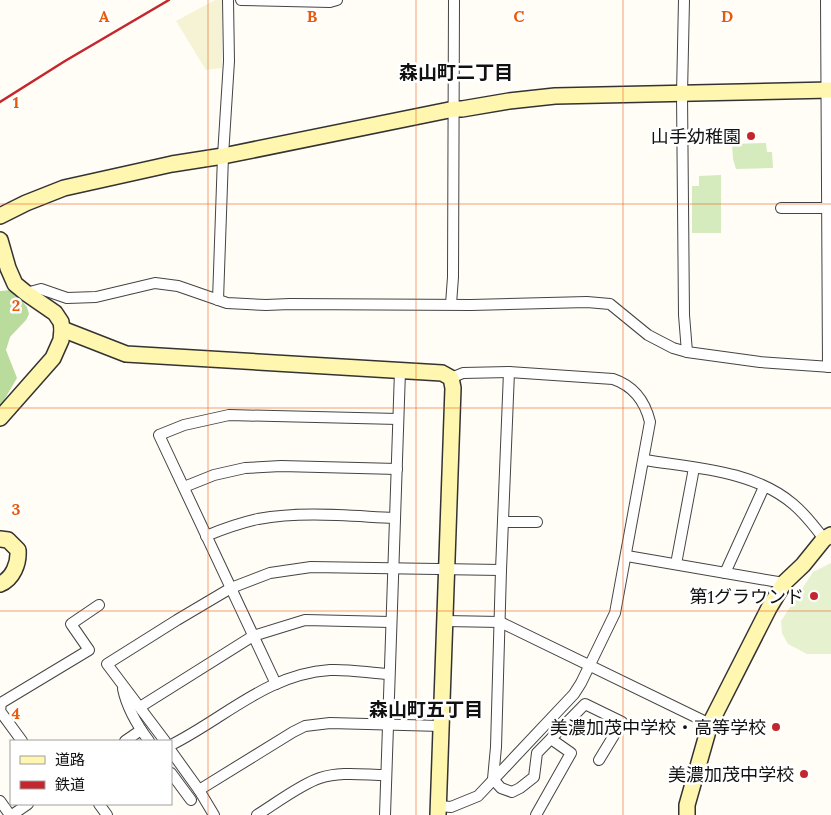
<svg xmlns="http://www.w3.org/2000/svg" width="831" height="815" viewBox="0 0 831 815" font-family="Lora,'Noto Sans JP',serif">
<rect width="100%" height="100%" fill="#fffdf5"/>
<path fill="#f6f3d4" d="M215,0H222V68L206,70L176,21Z"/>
<g fill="#d5ebbd">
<path d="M766,143L767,152H772L773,168L736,169L733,159L732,144Z"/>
<path d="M721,175V233H692V186H699V176Z"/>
</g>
<path fill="#b9dc9c" d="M12,290L27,307L29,314L26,320L10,337L6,350L17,378L0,407V291Z"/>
<path fill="#e6f2cf" d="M831,563V654H807L788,644L782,633L781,621L813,572Z"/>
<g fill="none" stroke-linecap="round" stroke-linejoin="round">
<g stroke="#444" stroke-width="12">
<g id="street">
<path d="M241,0L330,2L337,0"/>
<path d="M684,0L682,94L684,315L687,352"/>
<path d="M826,0L828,367"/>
<path d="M781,208H831"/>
<path d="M26,293L41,289L67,298L96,297L155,283L178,286L227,303L266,305L290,304L471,305L587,302L610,304L648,335L673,348L687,352L760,362L831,367"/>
<path d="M218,300L223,156L229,61L228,0"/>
<path d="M451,304L453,277L454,0"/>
<path d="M509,372L501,570L496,747L493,779L501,788L512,792L520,788L534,777L537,753L585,704L622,722L599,760"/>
<path d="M645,460C694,468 753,470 793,504C805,514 815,527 824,539"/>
<path d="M184,487L214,475L245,468L281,466L397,469"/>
<path d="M504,522H537"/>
<path d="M206,536C223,529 240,523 258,519C303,511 349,516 394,518"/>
<path d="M627,556L784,583"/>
<path d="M676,564L694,468"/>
<path d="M725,573L764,487"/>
<path d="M445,621L500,622L710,724"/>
<path d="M276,684L159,435L184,425L229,415L398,419"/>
<path d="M123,689C127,708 137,725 149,741"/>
<path d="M140,707L253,636L305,620L390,622"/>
<path d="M22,741L0,711L1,703L89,650L71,624L99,605"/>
<path d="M125,741L141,730"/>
<path d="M165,741L107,664L177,620L231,588L270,573L311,567L501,570"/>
<path d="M171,745C225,718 267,674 330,670C349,669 369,673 388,674"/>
<path d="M171,751L199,790L214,815"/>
<path d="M171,773L191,800"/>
<path d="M199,790L293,732L305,726L330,723L441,726"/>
<path d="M0,801L10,815"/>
<path d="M99,804L107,815"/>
<path d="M439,806L451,807L478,796L574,694L581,683L615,613L650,422C645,401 634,386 613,379L509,372L463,373L451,378"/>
<path d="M12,815L28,804"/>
<path d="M257,815C275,804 301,784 320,778C341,771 365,775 386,775"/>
<path d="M385,815L400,371"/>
<path d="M536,815L571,753L551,739"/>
</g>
</g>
<g stroke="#333" stroke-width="18">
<g id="secondary">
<path d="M0,216L26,203L64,188L172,164L223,156L454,109H462L509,101L555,96L831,90"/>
<path d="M0,240L8,268L15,284L26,293L55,313L61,322L62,329L61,340L53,358L0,418"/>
<path d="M62,329L126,354L442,373L451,378L453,388L438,815"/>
<path d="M0,539L8,540L18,550C19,563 13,579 0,584"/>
<path d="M687,815V805L710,724L769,608L784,583L803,565L824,539L831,535"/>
</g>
</g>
<use href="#street" stroke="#fff" stroke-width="10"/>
<use href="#secondary" stroke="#fff6b0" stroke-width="15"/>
<path stroke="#c4262e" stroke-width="2.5" d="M0,102L65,61L169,0"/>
</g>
<path fill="none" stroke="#e8590c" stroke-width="1" stroke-opacity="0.55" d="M208,0V815M416,0V815M623,0V815M0,204H831M0,408H831M0,611H831"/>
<g fill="#c4262e" stroke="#fff" stroke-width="2">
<circle cx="751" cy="136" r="5"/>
<circle cx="814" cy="596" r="5"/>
<circle cx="776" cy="727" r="5"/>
<circle cx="804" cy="774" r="5"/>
</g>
<g text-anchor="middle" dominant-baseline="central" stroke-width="5" stroke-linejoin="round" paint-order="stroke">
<g font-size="18" fill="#111" stroke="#fff" text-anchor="end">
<text x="741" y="136">山手幼稚園</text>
<text x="804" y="596">第1グラウンド</text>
<text x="766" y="727">美濃加茂中学校・高等学校</text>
<text x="794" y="774">美濃加茂中学校</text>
</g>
<g font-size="19" font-weight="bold" fill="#111" stroke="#fff">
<text x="456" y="72">森山町二丁目</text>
<text x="426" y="709">森山町五丁目</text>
</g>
</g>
<g font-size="16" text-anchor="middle" font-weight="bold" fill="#e8590c" stroke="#fff" stroke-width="5" stroke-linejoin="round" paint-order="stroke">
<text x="104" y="22">A</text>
<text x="312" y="22">B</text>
<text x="519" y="22">C</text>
<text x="727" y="22">D</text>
<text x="16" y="108">1</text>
<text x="16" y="311">2</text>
<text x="16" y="515">3</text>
<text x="16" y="719">4</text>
</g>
<rect x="10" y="740" width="162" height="65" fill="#ffffff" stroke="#a0a0a0"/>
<rect x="20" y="756" width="25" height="8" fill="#fff6b0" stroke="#a0a0a0"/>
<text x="55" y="765" font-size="15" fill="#111111">道路</text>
<rect x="20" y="781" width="25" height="8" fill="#c4262e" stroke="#a0a0a0"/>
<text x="55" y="790" font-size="15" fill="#111111">鉄道</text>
</svg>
